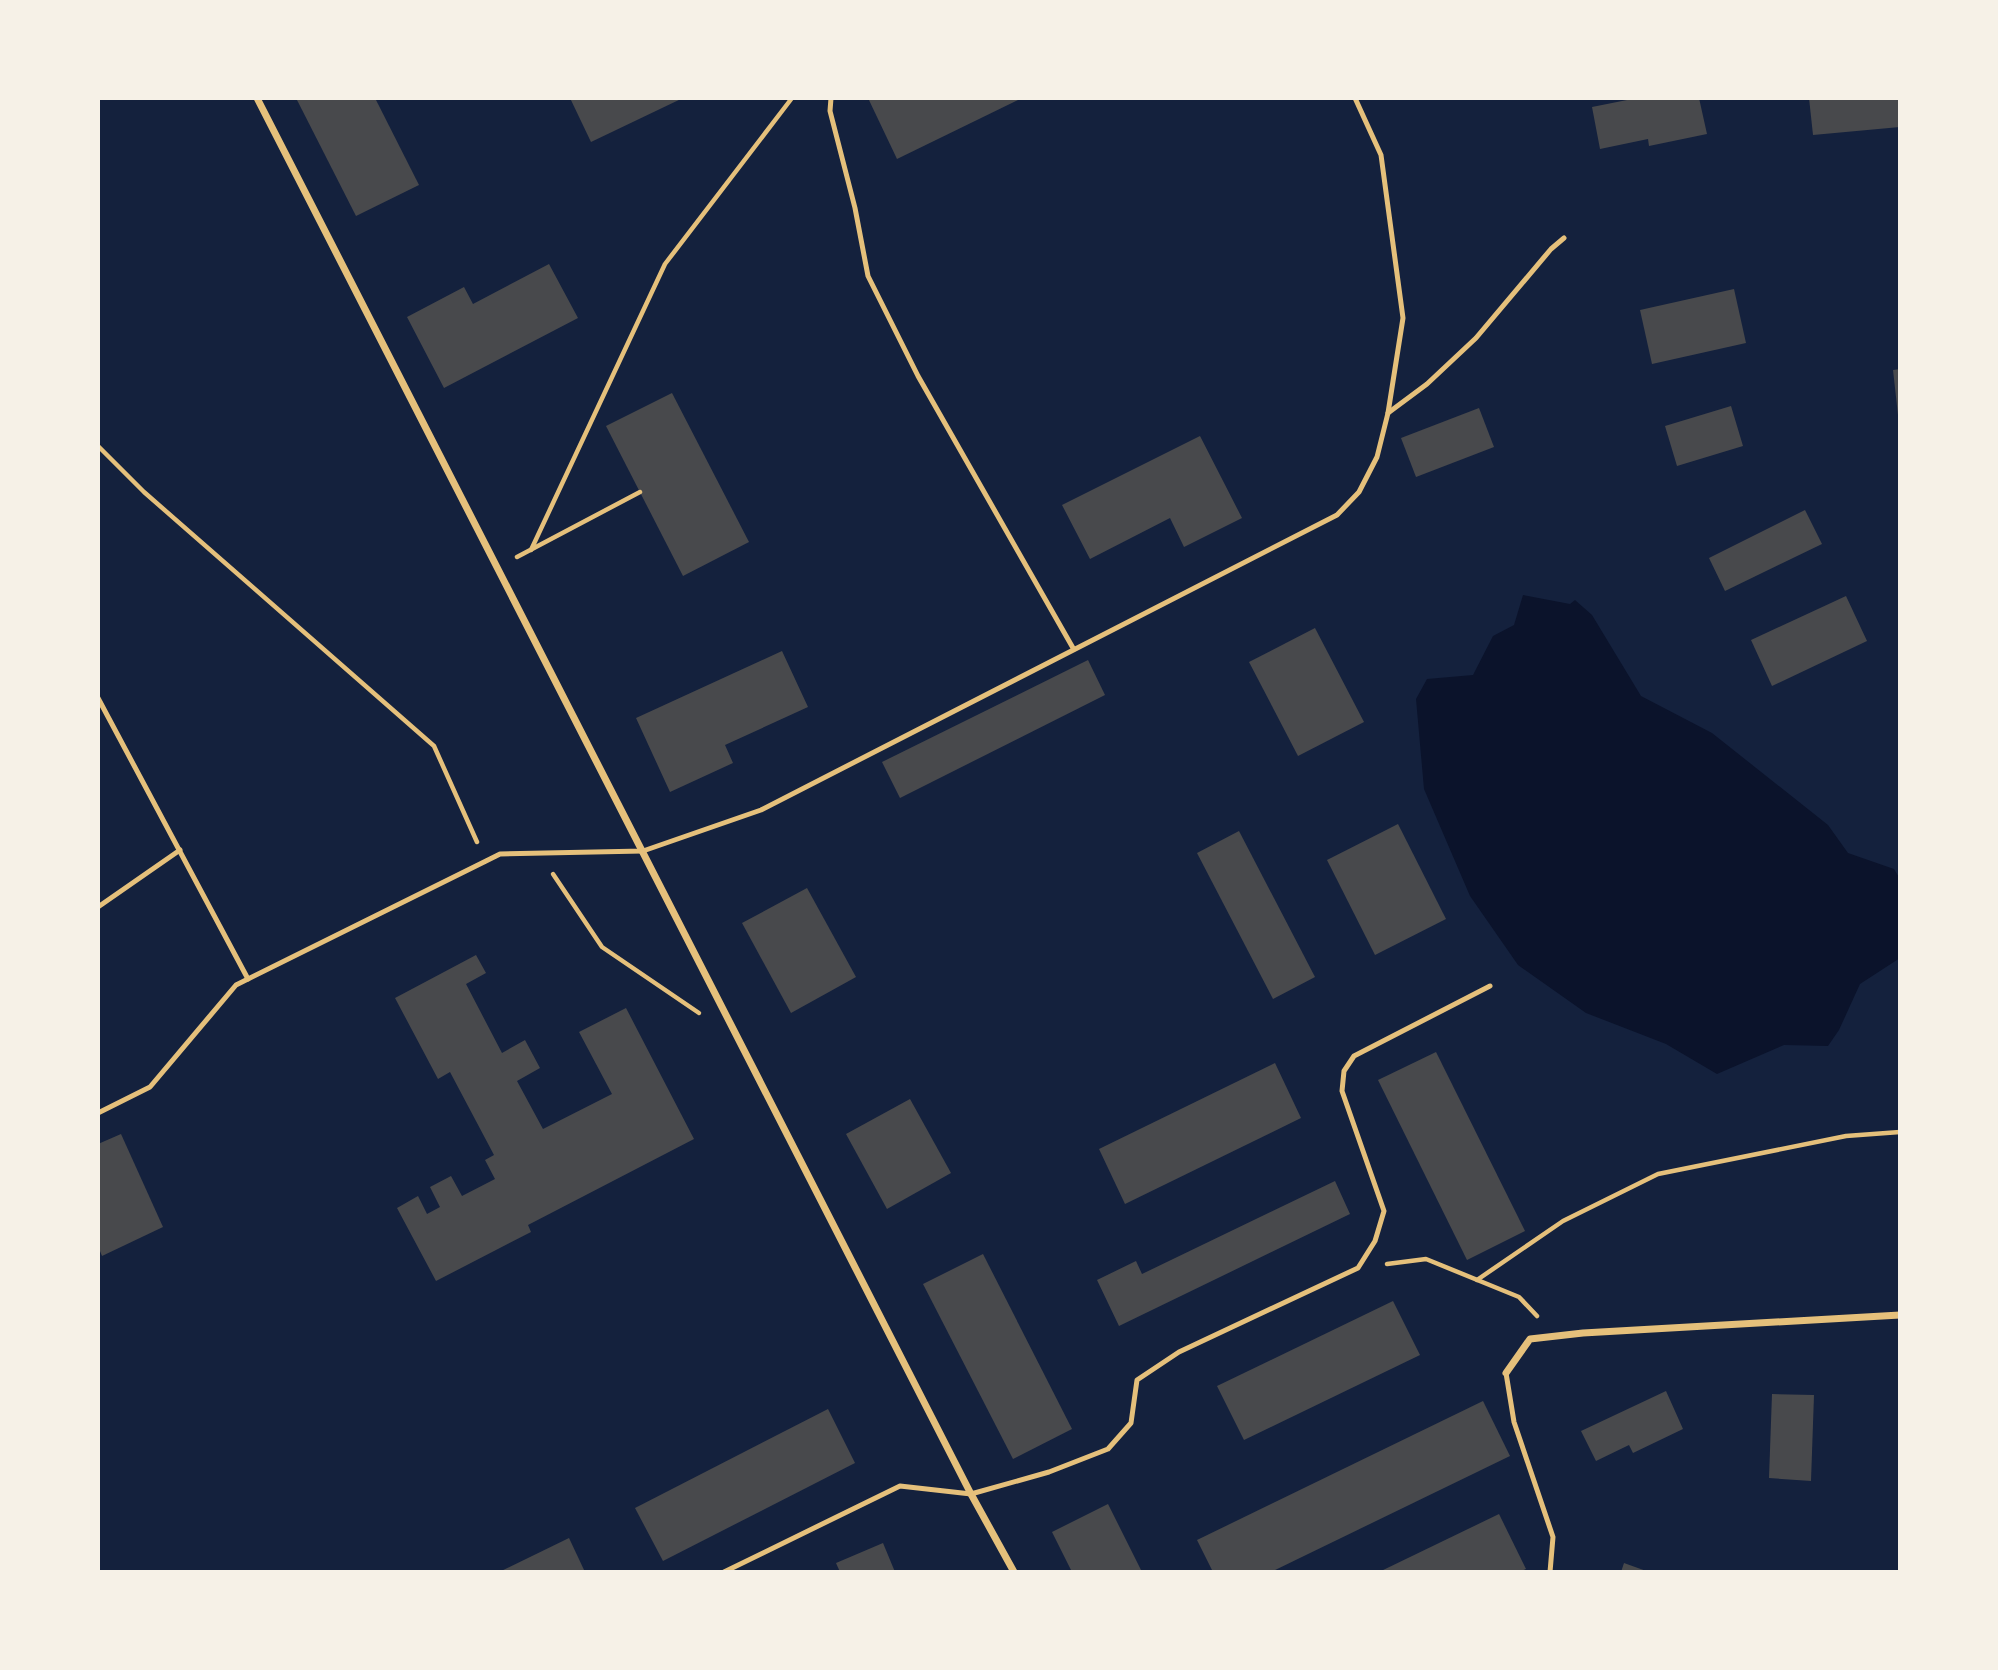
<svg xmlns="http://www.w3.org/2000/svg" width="1998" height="1670" viewBox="0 0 1998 1670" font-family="'DejaVu Sans',sans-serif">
<rect width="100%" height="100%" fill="#14213d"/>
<path fill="#0b132b" d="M1523,595L1570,604L1575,600L1592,615L1641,696L1712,733L1828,825L1848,853L1894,869L1900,879V958L1860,984L1839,1030L1828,1046L1784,1045L1717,1074L1666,1044L1586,1013L1518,965L1470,896L1424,789L1416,699L1427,679L1473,675L1493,636L1514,625Z"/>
<g fill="#48494c">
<path d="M296,98H375L419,185L356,216Z"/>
<path d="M570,98H683L591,142Z"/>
<path d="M868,98H1022L897,159Z"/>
<path d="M1637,98H1699L1707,134L1649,146L1648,139L1600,149L1592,107Z"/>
<path d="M1809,98H1900V127L1813,135Z"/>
<path d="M549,264L578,318L444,388L407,317L464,287L473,304Z"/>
<path d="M1734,289L1746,343L1652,364L1640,310Z"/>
<path d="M1900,369V414L1898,415L1893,370Z"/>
<path d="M672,393L749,542L683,576L606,426Z"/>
<path d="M1731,406L1743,446L1677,466L1665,426Z"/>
<path d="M1479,408L1494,447L1416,477L1401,438Z"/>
<path d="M1200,436L1242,518L1184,547L1170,518L1090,559L1062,505Z"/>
<path d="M1805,510L1822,544L1725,591L1709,558Z"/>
<path d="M1846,596L1867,641L1772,686L1751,640Z"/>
<path d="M1315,628L1364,722L1298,756L1249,662Z"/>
<path d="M782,651L808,707L725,745L733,763L670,792L636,718Z"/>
<path d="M1088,660L1105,695L900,798L882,762Z"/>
<path d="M1398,824L1446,919L1375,955L1327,860Z"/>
<path d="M1239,831L1315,977L1273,999L1197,853Z"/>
<path d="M807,888L856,977L791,1013L742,923Z"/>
<path d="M476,955L486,973L466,984L502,1053L525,1040L540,1068L517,1081L543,1129L612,1094L579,1032L626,1008L694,1139L528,1225L531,1232L436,1281L397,1208L418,1196L427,1214L440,1207L430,1187L451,1176L462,1196L495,1179L485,1160L494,1155L450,1072L438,1079L395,998Z"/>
<path d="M1436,1052L1525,1231L1467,1260L1378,1080Z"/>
<path d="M1275,1063L1301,1118L1125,1204L1099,1149Z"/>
<path d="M910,1099L951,1173L887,1209L846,1134Z"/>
<path d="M121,1134L163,1227L102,1256L98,1246V1144Z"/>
<path d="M1335,1181L1350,1214L1119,1326L1097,1280L1136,1261L1142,1274Z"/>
<path d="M983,1254L1072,1429L1013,1459L923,1284Z"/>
<path d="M1393,1301L1420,1355L1244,1440L1217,1386Z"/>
<path d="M1666,1391L1683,1429L1633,1453L1629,1445L1596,1461L1581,1431Z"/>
<path d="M1772,1394L1814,1395L1811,1481L1769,1478Z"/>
<path d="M1483,1401L1510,1456L1271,1572H1213L1197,1540Z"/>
<path d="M828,1409L855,1463L663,1561L635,1508Z"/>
<path d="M1108,1504L1142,1572H1072L1052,1532Z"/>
<path d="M1499,1514L1526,1569L1519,1572H1379Z"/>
<path d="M569,1538L585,1572H499Z"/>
<path d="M883,1543L895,1572H840L836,1563Z"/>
<path d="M1624,1563L1649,1572H1621Z"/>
</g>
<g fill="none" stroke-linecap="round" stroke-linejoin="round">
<g stroke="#e5c07b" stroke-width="4.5">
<path d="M98,446L144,492L434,746L477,842"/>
<path d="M531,550L665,264L792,98"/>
<path d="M517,557L640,492"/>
<path d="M553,874L602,947L699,1013"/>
<path d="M1387,1264L1426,1259L1519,1297L1537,1316"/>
<path d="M1477,1280L1563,1221L1658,1174L1846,1136L1900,1132"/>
</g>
<g stroke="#e5c07b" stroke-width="5">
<path d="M831,98L830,111L855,208L868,276L918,376L1073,648"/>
<path d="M1388,413L1427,384L1476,338L1551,249L1564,238"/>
<path d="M98,698L248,979"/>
<path d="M98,907L180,850"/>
<path d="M98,1113L150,1087L236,985L486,861L500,854L643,851L761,810L1337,515L1359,492L1377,457L1388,413L1403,318L1381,155L1355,98"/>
<path d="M1506,1373L1514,1422L1553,1537L1550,1572"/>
<path d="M724,1572L900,1486L971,1494L1049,1472L1108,1449L1131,1423L1137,1380L1179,1352L1358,1268L1375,1241L1384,1211L1342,1091L1344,1071L1354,1056L1490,986"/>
</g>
<g stroke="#e5c07b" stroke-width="7">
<path d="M257,98L971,1494L1014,1572"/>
<path d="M1506,1373L1530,1339L1583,1333L1900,1315"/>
</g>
</g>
<rect width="1998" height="1670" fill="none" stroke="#f6f1e7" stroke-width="200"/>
</svg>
